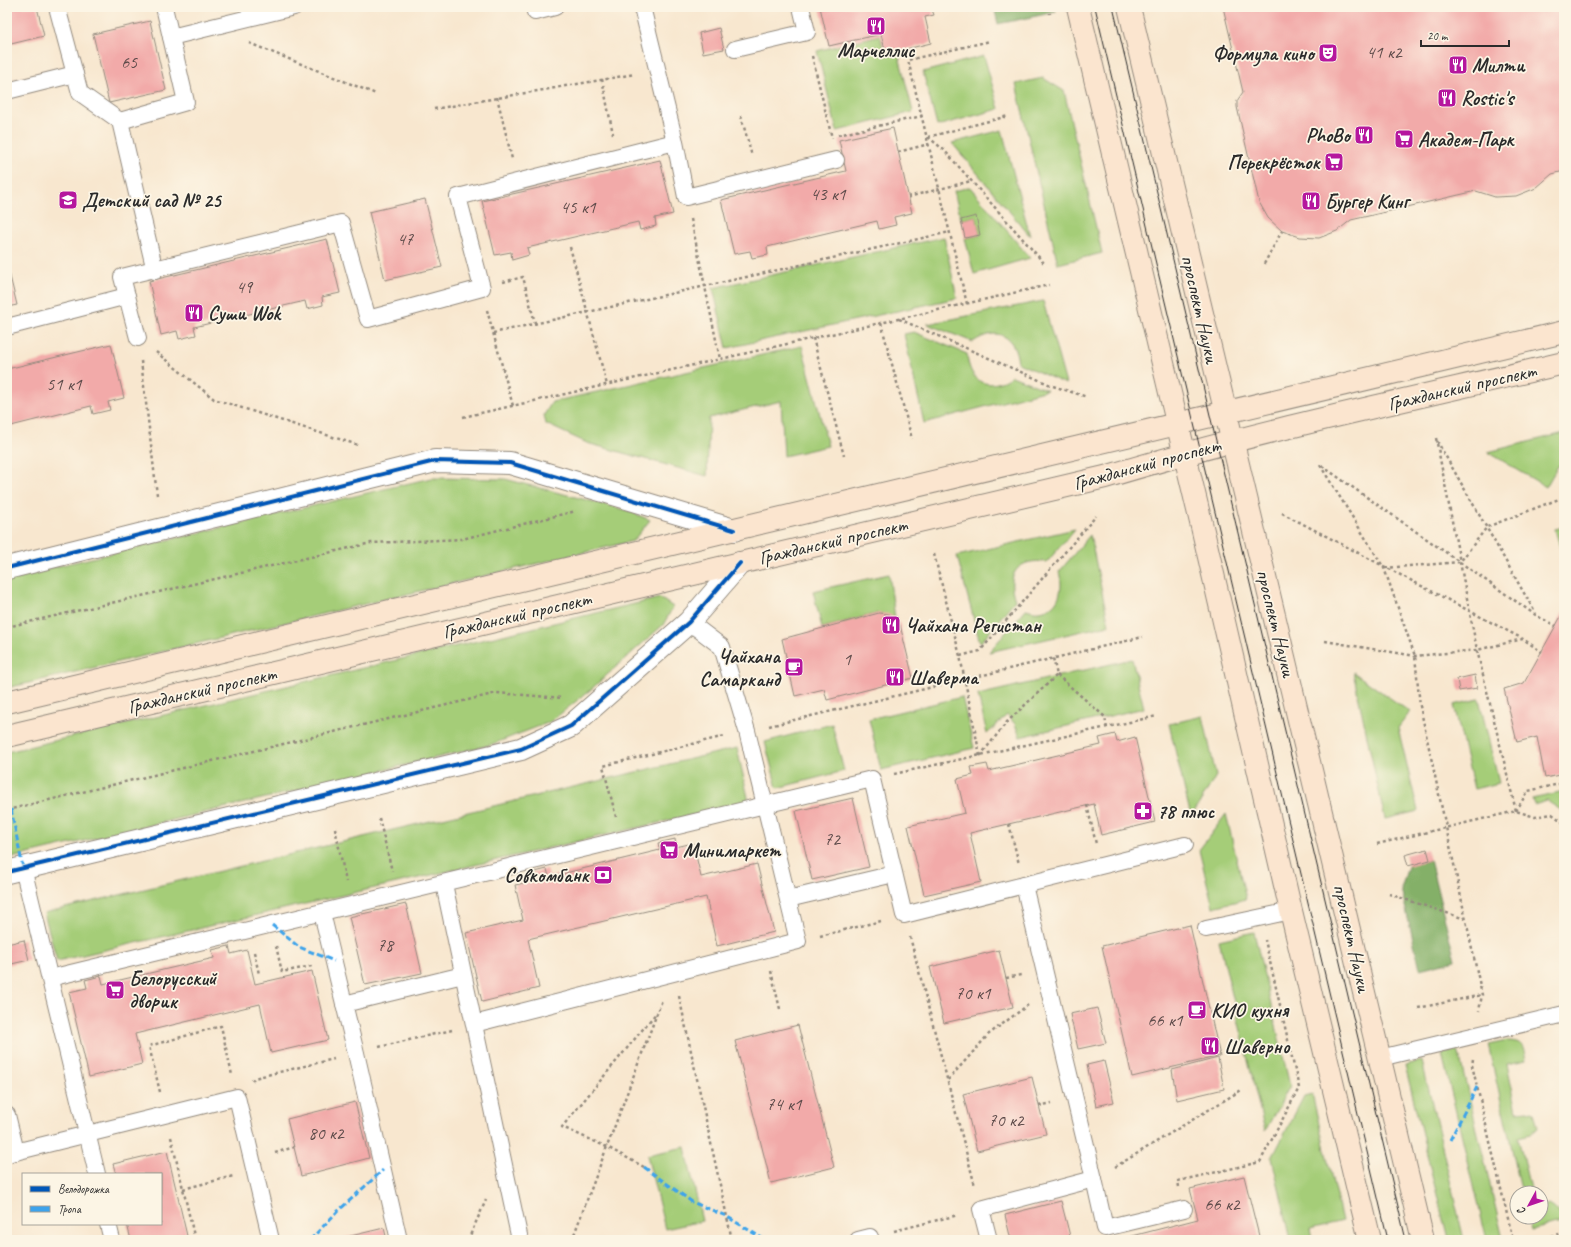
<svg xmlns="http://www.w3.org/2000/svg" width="1571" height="1247" viewBox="0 0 1571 1247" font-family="Caveat,sans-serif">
<rect width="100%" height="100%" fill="#fcf5e5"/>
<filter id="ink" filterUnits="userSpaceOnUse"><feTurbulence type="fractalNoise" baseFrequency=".025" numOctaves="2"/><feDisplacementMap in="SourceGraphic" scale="8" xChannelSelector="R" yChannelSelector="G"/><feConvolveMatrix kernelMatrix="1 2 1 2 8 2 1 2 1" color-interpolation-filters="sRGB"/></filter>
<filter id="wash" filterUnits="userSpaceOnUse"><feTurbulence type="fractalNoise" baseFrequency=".012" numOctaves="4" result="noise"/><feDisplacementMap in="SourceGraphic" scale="16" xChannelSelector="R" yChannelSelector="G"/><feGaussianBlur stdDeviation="0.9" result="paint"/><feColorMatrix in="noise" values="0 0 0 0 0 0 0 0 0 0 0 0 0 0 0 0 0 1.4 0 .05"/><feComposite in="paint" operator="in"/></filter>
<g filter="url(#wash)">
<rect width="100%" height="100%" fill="#f8e7cf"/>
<g fill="#a5cd78" stroke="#687c52">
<path d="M880,35L885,55L898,52L913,112L837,131L817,51Z"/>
<path d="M984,56L999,109L937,126L923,72Z"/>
<path d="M1043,78L1064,91L1102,253L1058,264L1016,84Z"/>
<path d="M1002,130L1030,236L952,143Z"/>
<path d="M970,187L1030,258L974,274L965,238L980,235L976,216L961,220L954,191Z"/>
<path d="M944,237L957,298L727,348L713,288Z"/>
<path d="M1043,301L1066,384L1018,363C1015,335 997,326 973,342L927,324Z"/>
<path d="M914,332L967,354C969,383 989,392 1012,376L1047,390L924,423L904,334Z"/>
<path d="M802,346L828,446L784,456L781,401L709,418L707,476L587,443L546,424L544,415L552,402Z"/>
<path d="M1564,433V464L1558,466L1546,487L1488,452Z"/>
<path d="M431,478L505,479L626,510L650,520L633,541L7,688V578Z"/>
<path d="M1564,527V557L1563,558L1555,529Z"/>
<path d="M1075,529L1047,562C1019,558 1005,573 1015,600L980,643L957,556Z"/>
<path d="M1090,535L1109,625L989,652L1026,609C1030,610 1035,612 1039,611C1060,609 1064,588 1059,572Z"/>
<path d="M889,574L895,618L879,613L822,628L813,591Z"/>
<path d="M660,598L673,607L663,625L589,691L550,722L490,745L7,859V752Z"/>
<path d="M1132,659L1144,708L1020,737L1015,724L1007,715L987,734L978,695Z"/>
<path d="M1353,672L1410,712L1398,728L1418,811L1385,819Z"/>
<path d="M962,697L974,748L881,770L869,719Z"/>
<path d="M1479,699L1499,783L1474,789L1454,705Z"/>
<path d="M1203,716L1216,776L1191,817L1169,724Z"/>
<path d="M832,724L844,771L777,788L765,742Z"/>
<path d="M737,748L749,802L57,961L44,913Z"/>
<path d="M1564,792V812L1547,801L1534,805L1532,799Z"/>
<path d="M1226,814L1246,899L1213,907L1199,850Z"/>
<path d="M1254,932L1290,1086L1265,1131L1219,940Z"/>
<path d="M1507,1041C1523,1041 1523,1046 1526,1060L1507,1064L1517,1111L1527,1110L1534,1112L1538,1128L1531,1134L1518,1137L1531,1193H1522L1488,1045Z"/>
<path d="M1458,1050L1503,1239L1487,1240L1442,1054Z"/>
<path d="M1422,1061L1464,1240H1448L1405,1065Z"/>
<path d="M1312,1094L1342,1221L1310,1229L1312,1240H1291L1272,1158L1304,1096Z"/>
<path d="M685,1147L702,1221L665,1229L647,1155Z"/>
<path d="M1549,1204C1558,1209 1560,1213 1562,1223L1531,1230L1528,1217H1541V1206Z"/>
</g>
<g fill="#84b068" stroke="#586e4a">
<path d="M994,7H1054L1056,12L998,24Z"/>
<path d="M1430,860L1455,960L1420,969L1401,889L1408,866Z"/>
</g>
<g id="blocks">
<g fill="#f2aaa9">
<path d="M7,7H37L44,36L7,45Z"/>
<path d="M820,7H931L934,15L925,17L931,43L886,54L881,34L829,46Z"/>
<path d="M1223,7H1564V171L1552,174L1536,188L1516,196L1495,197L1476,191L1351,220L1337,231L1319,238L1300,237L1282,231L1268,218L1259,202L1237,107V101L1243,92Z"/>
<path d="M150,21L166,90L109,103L93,34Z"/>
<path d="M719,28L724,49L703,53L699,33Z"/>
<path d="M893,128L912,213L894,217L896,225L879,229L877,221L767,247L768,255L752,258L750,251L734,254L721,200L846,171L839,140Z"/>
<path d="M660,160L673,214L655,218L656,226L640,230L638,222L527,248L529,255L512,260L511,252L495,255L482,201Z"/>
<path d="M425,199L442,267L385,280L369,212Z"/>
<path d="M976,216L980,235L965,238L961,220Z"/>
<path d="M327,239L340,293L322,297L323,305L307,309L305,301L194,327L196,335L179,339L177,331L161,335L149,281Z"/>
<path d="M7,264L17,305L7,307Z"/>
<path d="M111,344L124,398L108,402L110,410L93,414L91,406L7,427V369Z"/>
<path d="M1564,611V774L1545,778L1537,737L1517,742L1504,689L1524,683Z"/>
<path d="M879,613L888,614L895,618L900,625L913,678L827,700L824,689L795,696L782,639Z"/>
<path d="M1475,675L1477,688L1459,691L1457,679Z"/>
<path d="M1115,734L1117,742L1135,737L1155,822L1101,835L1094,804L970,833L981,882L924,895L908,826L965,813L957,779L973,775L971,767L987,764L989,771L1101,745L1099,738Z"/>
<path d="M853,798L869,867L812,880L796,811Z"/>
<path d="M675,839L676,847L693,843L701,877L757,864L774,932L717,946L706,897L528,939L539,988L482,1002L466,933L523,920L515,885L533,881L531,873L547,869L549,877L660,850L658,843Z"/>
<path d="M1427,849L1430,860L1408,866L1405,855Z"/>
<path d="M406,904L422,973L365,985L349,917Z"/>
<path d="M1190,925L1220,1056L1132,1077L1102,946Z"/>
<path d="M24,940L29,960L7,965V944Z"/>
<path d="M229,946L231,954L247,950L255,984L312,971L328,1040L271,1053L260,1004L135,1034L142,1064L89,1077L69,992L87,988L85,980L101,976L103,984L214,958L212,950Z"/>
<path d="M999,950L1013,1007L944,1023L930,967Z"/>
<path d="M1097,1008L1106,1043L1078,1049L1070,1014Z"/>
<path d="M798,1025L834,1167L771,1183L735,1041Z"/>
<path d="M1218,1058L1224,1089L1177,1100L1172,1070Z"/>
<path d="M1104,1061L1114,1102L1096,1106L1087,1065Z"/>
<path d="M1032,1077L1046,1134L977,1151L963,1094Z"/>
<path d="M355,1102L369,1158L301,1176L287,1119Z"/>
<path d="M167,1151L188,1240H131L127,1224H161V1174H116L113,1164Z"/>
<path d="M1244,1176L1260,1240H1117L1198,1219L1190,1189Z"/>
<path d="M1061,1201L1071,1240H1011L1005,1215Z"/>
<path d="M384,1228L387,1240H338V1239Z"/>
</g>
</g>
</g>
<g filter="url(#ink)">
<use href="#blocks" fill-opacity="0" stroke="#92897d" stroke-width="1"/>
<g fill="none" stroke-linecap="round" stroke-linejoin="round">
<g stroke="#92897d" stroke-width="18">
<g id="service">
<path d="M57,7L80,93L120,121L155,271"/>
<path d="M534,7L535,12L555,7"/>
<path d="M171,37L294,7"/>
<path d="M735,49L807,32L801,7"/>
<path d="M7,91L75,74"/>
<path d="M120,121L186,102L164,7"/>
<path d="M675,142L686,197L836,160"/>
<path d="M7,327L127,296"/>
<path d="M138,338L122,277L341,223L368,319L482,288L458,197L675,142L642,7"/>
<path d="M23,868L97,1174"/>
<path d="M444,884L520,1240"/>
<path d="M1024,885L1094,1179"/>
<path d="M788,899L894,874"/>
<path d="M322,913L356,1053L399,1240"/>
<path d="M1206,929L1291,911"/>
<path d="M50,978L872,779L904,915L1185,845"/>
<path d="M344,1004L463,975"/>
<path d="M474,1024L798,941L747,731L722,647L689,622"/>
<path d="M1380,1058L1564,1014"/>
<path d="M7,1115L16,1152"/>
<path d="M7,1154L237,1097L271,1240"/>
<path d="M108,1224L112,1240"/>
<path d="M858,1240L870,1237L871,1240"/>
<path d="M989,1240L981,1209L1094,1179L1105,1228L1184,1209"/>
</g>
</g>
<g stroke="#92897d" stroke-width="24">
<g id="minor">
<path d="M7,568L435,461L510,463L734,530"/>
<path d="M7,872L521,749L571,726L689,622L740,563"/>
</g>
</g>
<g stroke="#92897d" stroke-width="24">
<g id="secondary">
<path d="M1078,7L1203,531L1291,911L1370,1240"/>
<path d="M1129,7L1423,1240"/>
<path d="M7,702L1564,332"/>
<path d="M7,736L1105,477C1256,431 1411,399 1564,363"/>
</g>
</g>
<g stroke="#92897d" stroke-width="2.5" stroke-dasharray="3 3" stroke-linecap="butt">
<path d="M1049,7L1050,14"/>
<path d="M249,43L376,94"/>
<path d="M812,56L832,138"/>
<path d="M602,79L613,134"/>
<path d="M497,97L512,159"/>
<path d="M434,109L635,74"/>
<path d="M741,116L752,156"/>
<path d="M838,135L922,116"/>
<path d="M928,137L944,150L1044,263"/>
<path d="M928,137L1008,116"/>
<path d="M898,152L929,144"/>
<path d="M908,197L971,181"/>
<path d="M691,219L720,359"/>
<path d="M570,247L607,385"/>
<path d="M1264,264L1282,231"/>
<path d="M503,282L523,277L535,323"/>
<path d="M967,304L908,60L990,41"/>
<path d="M487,310L513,406"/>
<path d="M899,319L1053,386L1087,397"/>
<path d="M881,323L912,439"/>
<path d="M493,333L950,232"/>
<path d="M813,338L844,456"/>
<path d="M156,352L214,399L358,445"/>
<path d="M141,361L157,495"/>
<path d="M463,417L1049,285"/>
<path d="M1436,438L1477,650L1516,811"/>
<path d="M1437,441L1536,614"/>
<path d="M1320,465L1384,568L1415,656L1420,706L1482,995L1479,1011"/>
<path d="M1322,466L1537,616L1556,626"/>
<path d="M1282,513L1523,639"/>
<path d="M934,554L960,656"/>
<path d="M1385,568L1460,562L1487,527L1564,497"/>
<path d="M7,627L371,543L462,539L576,511"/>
<path d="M1325,641L1415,656L1477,650L1523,639L1542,652"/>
<path d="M1057,675L1105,717L1107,729"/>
<path d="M769,726L1143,637"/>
<path d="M980,756L960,656L980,651L1096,516"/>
<path d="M980,756L1007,722L1057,675L1053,658"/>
<path d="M894,774L1157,716"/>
<path d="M1087,805L1096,844"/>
<path d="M7,810L497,693L563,698"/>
<path d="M1516,811L1528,791L1564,783"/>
<path d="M616,817L603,766L725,736"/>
<path d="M379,818L392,871"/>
<path d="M1009,824L1019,864"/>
<path d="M335,828L346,882"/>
<path d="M1377,844L1516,811L1535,817L1552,814L1564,823"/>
<path d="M1389,894L1465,919"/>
<path d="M820,936L881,921"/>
<path d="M910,937L975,1186"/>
<path d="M276,946L282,972L312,966"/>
<path d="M254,952L259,974"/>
<path d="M771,971L780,1009"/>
<path d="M1006,978L1021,975"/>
<path d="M679,996L732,1240"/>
<path d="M1418,1008L1482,995"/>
<path d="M379,1047L452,1030"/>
<path d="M1473,1059L1472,1065L1513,1240"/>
<path d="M948,1080L989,1034L1028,1005"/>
<path d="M252,1081L254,1078L334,1059"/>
<path d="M160,1092L149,1046L221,1026L232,1075"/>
<path d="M1039,1106L1052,1103"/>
<path d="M171,1137L195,1240"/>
<path d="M275,1153L294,1147"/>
<path d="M644,1167L607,1147L562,1127L657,1012"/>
<path d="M1115,1167L1243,1089"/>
<path d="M1179,1187L1178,1181L1260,1162L1299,1088L1265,940"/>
<path d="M183,1189L233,1176"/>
<path d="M894,1231L958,1215"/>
<path d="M468,1240L486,1200"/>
<path d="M572,1240L662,1000"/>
<path d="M1533,1240L1564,1233"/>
</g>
<use href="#service" stroke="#fff" stroke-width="16"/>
<use href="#minor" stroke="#fff" stroke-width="22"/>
<use href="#secondary" stroke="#fbe5cf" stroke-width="22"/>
<g stroke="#2b2b2b" stroke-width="1">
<path d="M1095,7L1388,1240"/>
<path d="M1113,7L1406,1240"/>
</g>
<g stroke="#3ea3eb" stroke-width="3" stroke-dasharray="6 3" stroke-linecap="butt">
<path d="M11,809L23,868"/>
<path d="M272,925L299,947L334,961"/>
<path d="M1450,1140L1477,1087"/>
<path d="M644,1167L692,1202L726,1216L765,1240"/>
<path d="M310,1240L337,1212L383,1170"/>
</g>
<g stroke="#fcf5e5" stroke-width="6">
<g id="cycleway">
<path d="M7,568L435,461L510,463L734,530"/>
<path d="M7,872L521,749L571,726L689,622L740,563"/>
</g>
</g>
<use href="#cycleway" stroke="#0057b8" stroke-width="4"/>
</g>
</g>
<defs>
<g id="restaurant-square" transform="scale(1)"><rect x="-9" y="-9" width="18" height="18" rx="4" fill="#b5179e" stroke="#fcf5e5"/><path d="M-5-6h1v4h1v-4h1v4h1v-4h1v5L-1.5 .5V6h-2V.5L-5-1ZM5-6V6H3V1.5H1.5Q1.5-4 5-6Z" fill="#fff"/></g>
<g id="theatre-square" transform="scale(1)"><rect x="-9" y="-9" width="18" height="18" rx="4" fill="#b5179e" stroke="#fcf5e5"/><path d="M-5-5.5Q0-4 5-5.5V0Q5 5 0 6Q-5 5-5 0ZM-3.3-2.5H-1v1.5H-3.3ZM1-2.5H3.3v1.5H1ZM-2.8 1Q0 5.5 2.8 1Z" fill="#fff"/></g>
<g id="supermarket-square" transform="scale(1)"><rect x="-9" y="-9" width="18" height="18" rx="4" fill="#b5179e" stroke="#fcf5e5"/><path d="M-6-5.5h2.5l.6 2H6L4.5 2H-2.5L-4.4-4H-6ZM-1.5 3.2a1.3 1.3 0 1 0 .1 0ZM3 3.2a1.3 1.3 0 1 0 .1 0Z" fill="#fff"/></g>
<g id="school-square" transform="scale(1)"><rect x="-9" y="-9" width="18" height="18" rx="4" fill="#b5179e" stroke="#fcf5e5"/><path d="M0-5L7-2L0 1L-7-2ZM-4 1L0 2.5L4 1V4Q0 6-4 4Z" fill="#fff"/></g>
<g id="cafe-square" transform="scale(1)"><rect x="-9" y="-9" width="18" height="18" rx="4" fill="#b5179e" stroke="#fcf5e5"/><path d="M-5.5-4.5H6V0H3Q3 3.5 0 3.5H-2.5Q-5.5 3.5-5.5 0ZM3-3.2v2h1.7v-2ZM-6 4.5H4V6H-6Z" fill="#fff"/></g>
<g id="pharmacy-square" transform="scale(1)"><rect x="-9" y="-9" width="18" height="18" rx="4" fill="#b5179e" stroke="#fcf5e5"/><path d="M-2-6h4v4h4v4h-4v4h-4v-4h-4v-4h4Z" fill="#fff"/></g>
<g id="bank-square" transform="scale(1)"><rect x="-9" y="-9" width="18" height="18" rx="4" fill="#b5179e" stroke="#fcf5e5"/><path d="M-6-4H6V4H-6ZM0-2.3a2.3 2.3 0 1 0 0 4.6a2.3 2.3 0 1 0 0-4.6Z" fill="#fff"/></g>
</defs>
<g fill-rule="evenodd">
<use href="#restaurant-square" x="876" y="26"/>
<use href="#theatre-square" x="1328" y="53"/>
<use href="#restaurant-square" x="1458" y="65"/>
<use href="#restaurant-square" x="1447" y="98"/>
<use href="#restaurant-square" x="1364" y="135"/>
<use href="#supermarket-square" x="1404" y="139"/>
<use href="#supermarket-square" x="1334" y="162"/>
<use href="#school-square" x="68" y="200"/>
<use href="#restaurant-square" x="1311" y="201"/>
<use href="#restaurant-square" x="194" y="313"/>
<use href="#restaurant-square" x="891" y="625"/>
<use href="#cafe-square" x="794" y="667"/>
<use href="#restaurant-square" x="895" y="677"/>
<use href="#pharmacy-square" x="1143" y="811"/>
<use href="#supermarket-square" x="669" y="850"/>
<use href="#bank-square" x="603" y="875"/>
<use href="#supermarket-square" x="115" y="990"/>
<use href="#cafe-square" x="1197" y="1010"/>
<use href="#restaurant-square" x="1210" y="1046"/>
</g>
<g text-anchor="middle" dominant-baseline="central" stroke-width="3.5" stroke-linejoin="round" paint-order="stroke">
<g font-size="18" fill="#5d4b4a">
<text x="1384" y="52">41 к2</text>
<text x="129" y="62">65</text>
<text x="828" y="194">43 к1</text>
<text x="578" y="207">45 к1</text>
<text x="405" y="239">47</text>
<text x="244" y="287">49</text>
<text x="64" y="384">51 к1</text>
<text x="847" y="659">1</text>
<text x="832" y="839">72</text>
<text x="385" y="945">78</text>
<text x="973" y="993">70 к1</text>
<text x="1165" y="1020">66 к1</text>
<text x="784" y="1104">74 к1</text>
<text x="1006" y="1120">70 к2</text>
<text x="326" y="1133">80 к2</text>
<text x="1222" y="1204">66 к2</text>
</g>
<g font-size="20" font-weight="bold" fill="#2b2b2b" stroke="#fcf5e5" text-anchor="start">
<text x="876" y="50" text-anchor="middle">Марчеллис</text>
<text x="1314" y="53" text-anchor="end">Формула кино</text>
<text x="1472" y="65">Милти</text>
<text x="1461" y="98">Rostic's</text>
<text x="1350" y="135" text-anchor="end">PhoBo</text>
<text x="1418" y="139">Академ-Парк</text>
<text x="1320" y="162" text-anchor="end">Перекрёсток</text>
<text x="82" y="200">Детский сад № 25</text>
<text x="1325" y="201">Бургер Кинг</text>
<text x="208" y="313">Суши Wok</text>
<text x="905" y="625">Чайхана Регистан</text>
<text x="780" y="656" text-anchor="end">Чайхана<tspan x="780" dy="23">Самарканд</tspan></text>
<text x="909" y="677">Шаверма</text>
<text x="1157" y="811">78 плюс</text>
<text x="683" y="850">Минимаркет</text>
<text x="589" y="875" text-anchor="end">Совкомбанк</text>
<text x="129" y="978">Белорусский<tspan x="129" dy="23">дворик</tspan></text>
<text x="1211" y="1010">КИО кухня</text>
<text x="1224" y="1046">Шаверно</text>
</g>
<g font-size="20" fill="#2b2b2b" stroke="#fcf5e5">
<text transform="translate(1200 309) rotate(77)">проспект Науки</text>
<text transform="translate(1462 387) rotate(-13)">Гражданский проспект</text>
<text transform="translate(1147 464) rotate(-15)">Гражданский проспект</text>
<text transform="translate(833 541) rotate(-13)">Гражданский проспект</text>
<text transform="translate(517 615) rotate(-13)">Гражданский проспект</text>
<text transform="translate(1276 623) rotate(76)">проспект Науки</text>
<text transform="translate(202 690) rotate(-13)">Гражданский проспект</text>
<text transform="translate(1352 938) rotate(77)">проспект Науки</text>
</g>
</g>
<rect width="1571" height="1247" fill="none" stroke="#fcf5e5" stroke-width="24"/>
<rect x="22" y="1173" width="140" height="52" fill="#fcf5e5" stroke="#a8a49b"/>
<rect x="30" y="1186" width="20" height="6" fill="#0057b8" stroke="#a8a49b"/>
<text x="58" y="1193" font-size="12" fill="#2b2b2b">Велодорожка</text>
<rect x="30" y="1206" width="20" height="6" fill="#3ea3eb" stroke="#a8a49b"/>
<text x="58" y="1213" font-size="12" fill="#2b2b2b">Тропа</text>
<g transform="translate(1529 1205) rotate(230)"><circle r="19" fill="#fcf5e5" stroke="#a8a49b"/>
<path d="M0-3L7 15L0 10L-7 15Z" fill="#b5179e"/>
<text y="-6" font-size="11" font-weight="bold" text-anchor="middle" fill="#2b2b2b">С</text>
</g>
<path d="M1421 40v6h88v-6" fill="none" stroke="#2b2b2b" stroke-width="2"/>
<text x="1427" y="40" font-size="12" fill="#2b2b2b" stroke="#fcf5e5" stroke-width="3" paint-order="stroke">20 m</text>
</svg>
